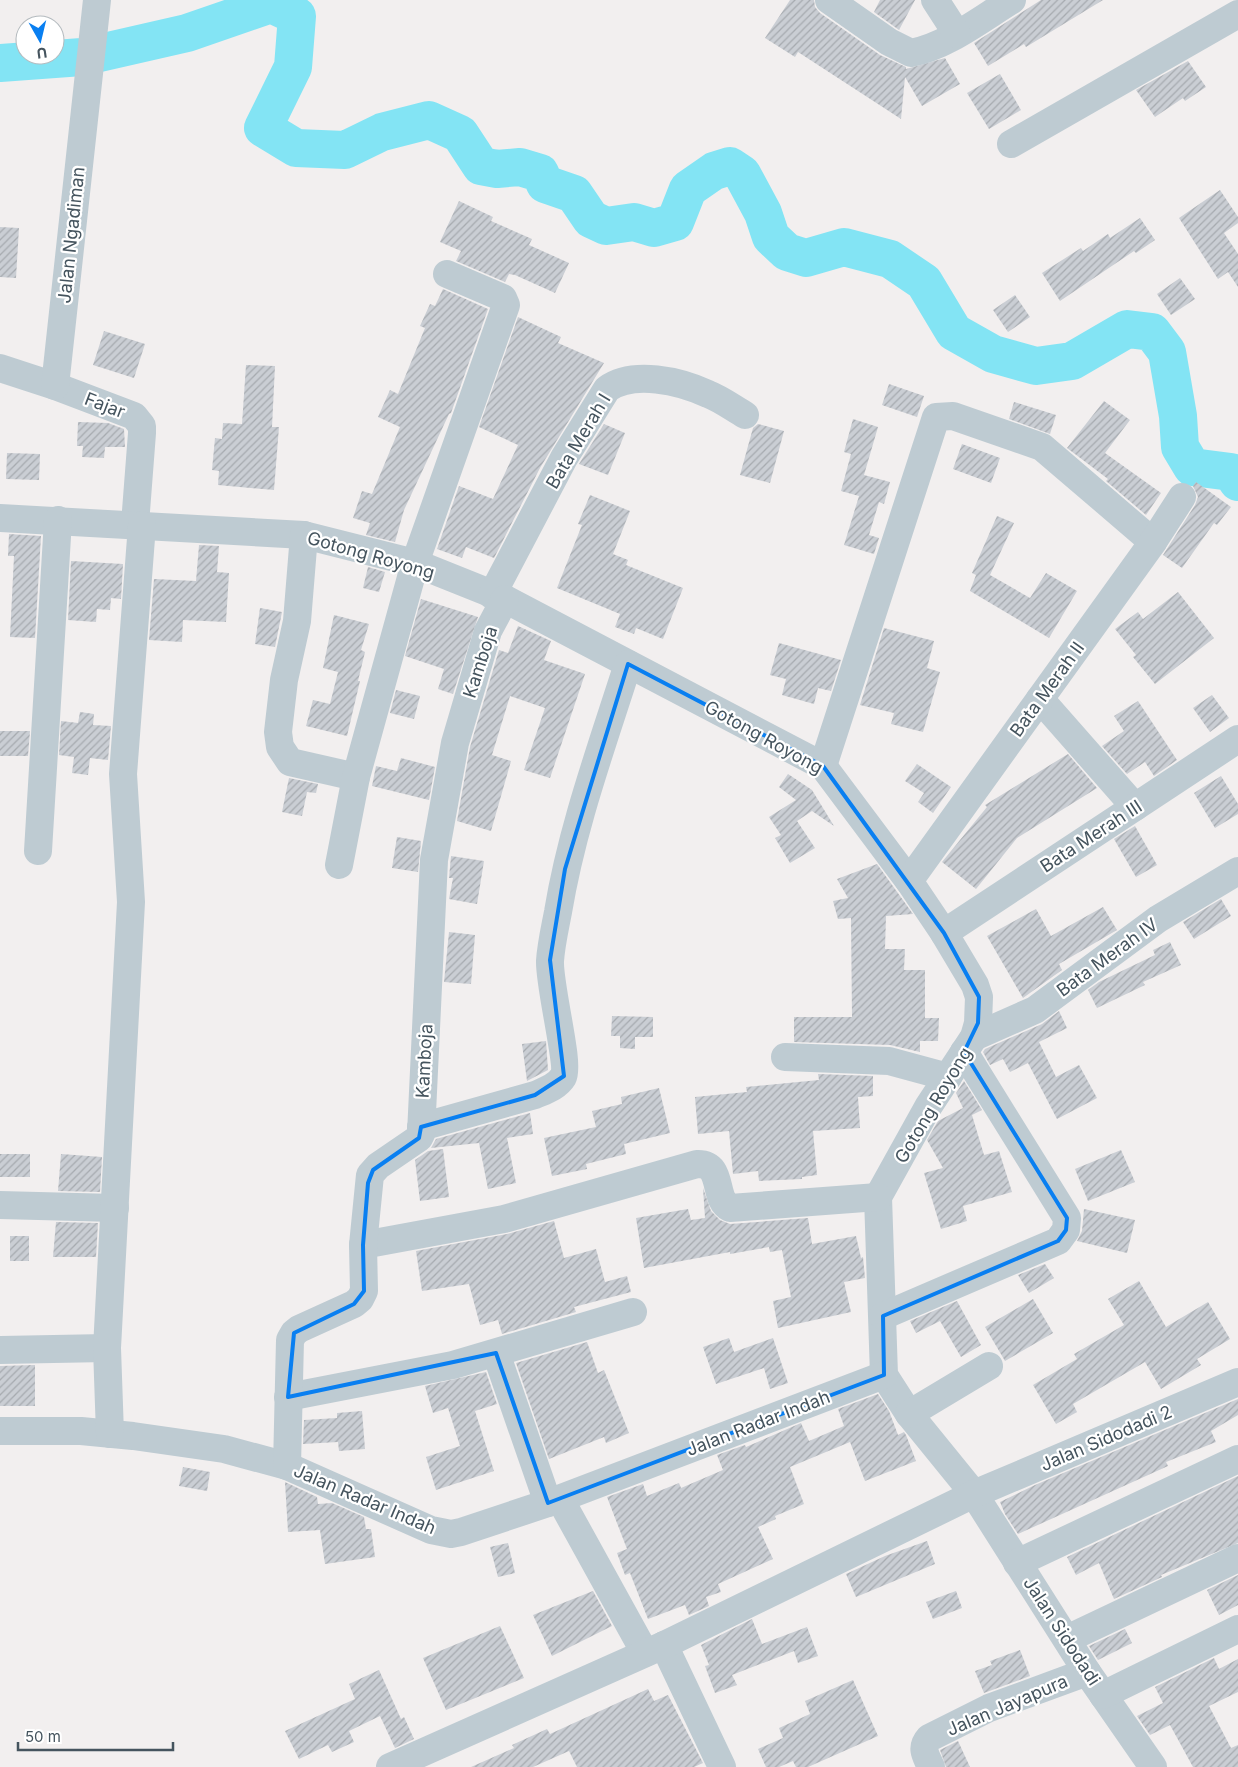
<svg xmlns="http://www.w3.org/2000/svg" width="1238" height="1767" viewBox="0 0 1238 1767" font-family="Inter,sans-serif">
<defs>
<pattern id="building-hatch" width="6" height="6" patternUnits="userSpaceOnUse" patternTransform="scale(1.25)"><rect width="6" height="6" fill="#caced4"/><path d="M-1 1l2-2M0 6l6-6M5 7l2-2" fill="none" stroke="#a6aaaf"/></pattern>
</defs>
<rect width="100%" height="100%" fill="#f2efef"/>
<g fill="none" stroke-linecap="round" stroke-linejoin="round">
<path stroke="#83e4f4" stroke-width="38" d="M0,63L82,57L187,33L271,4L297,16L293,67L263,128L296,148L345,150L382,132L429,120L460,134L481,166L497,169L520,167L540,173L545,184L574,194L591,219L606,226L634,222L654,228L675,222L688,189L714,171L730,166L742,174L763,213L771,237L787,252L806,258L844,247L890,259L924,282L954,332L993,354L1036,366L1072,361L1127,329L1152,332L1167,352L1178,416L1180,447L1192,467L1231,472L1238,482"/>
</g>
<g fill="url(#building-hatch)">
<path d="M790,0H814L815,7L820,13L880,55L906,67V69L945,58L960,84L922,106L905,77L901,119L798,52L795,57L765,38Z"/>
<path d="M880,0H915L899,30L874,12Z"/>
<path d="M1041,0H1103L1026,47L1024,44L988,66L974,43Z"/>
<path d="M1188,61L1206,87L1185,101L1183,98L1155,117L1136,90Z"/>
<path d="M1000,74L1021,110L989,129L967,93Z"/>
<path d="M1220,190L1238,217V223L1224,233L1238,254V287L1228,272L1218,279L1179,218Z"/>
<path d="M459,201L493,217L491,221L532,239L529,245L569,263L555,293L515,275L509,274L505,282L456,261L461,251L440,242Z"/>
<path d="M1140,218L1155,240L1136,253L1134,251L1060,301L1042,273L1081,248L1083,251L1108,234L1110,238Z"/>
<path d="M0,227L19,228L16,278L0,277Z"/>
<path d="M1180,278L1195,299L1171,315L1157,294Z"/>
<path d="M443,289L488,309L451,413L449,414L404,510L395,542L366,535L370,523L353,518L362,491L372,494L400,427L378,417L390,390L398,394L425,328L420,326L430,304L435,306Z"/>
<path d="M1015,295L1030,317L1008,332L993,310Z"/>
<path d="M518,317L561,337L558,343L604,363L540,468L494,558L466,547L462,558L437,549L459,486L493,499L518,445L479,427Z"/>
<path d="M104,331L145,344L134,378L93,365Z"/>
<path d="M246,365L275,366L272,427H279L274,490L218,485L219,471L212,470L215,438L222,439L223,423L242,424Z"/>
<path d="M889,384L924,396L917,417L882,405Z"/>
<path d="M1104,401L1130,420L1105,453L1161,493L1146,515L1106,481L1108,479L1067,448Z"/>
<path d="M1014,402L1056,415L1050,434L1009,419Z"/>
<path d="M853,419L878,427L864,475L890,482L884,504L879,502L869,535L879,538L874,554L844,545L859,496L841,491L851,454L844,452Z"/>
<path d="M78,422L108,423L124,429L125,447H105L104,458L82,457L83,446H77Z"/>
<path d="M604,424L625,433L608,475L579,464Z"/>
<path d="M758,424L784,431L770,483L740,475L753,428Z"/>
<path d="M962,444L1000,458L991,483L953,469Z"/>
<path d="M7,453L40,454L39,480L6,479Z"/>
<path d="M1196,482L1231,507L1217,525L1214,523L1182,568L1163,555L1195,505L1198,497L1193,486Z"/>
<path d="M590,495L630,511L613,554L628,560L626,565L683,588L663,639L636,628L634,634L615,627L620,614L557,588L582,525L578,524Z"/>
<path d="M997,516L1014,523L990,575L1030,598L1046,573L1077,591L1049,638L970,591L976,575L972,573Z"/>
<path d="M9,534L41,536L35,638L10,637L14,556H8Z"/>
<path d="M199,545L219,546L217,572L229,573L226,622L183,620L182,642L149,640L154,579L196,581Z"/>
<path d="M71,561L123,564L121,599L111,598L110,610L97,609L96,622L68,620Z"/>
<path d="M368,567L385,572L379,592L363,588Z"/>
<path d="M1178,592L1214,638L1155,684L1133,657L1136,655L1115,629L1138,612L1143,619Z"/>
<path d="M421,599L478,617L453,694L438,689L444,669L405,656Z"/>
<path d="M260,608L282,612L275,647L255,644Z"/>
<path d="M334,615L369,624L361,650L365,652L358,681H360L347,736L306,726L313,700L330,704L338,672L323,668Z"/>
<path d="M518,626L551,641L544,660L585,674L550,778L524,770L545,708L510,696L492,755L511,761L491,831L457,821L470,747L499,650L508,653Z"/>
<path d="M884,628L934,641L927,668L940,672L923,732L891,724L894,713L860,705Z"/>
<path d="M779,643L841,660L831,691L818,688L814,704L782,695L786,679L770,675Z"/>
<path d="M396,690L420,696L414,719L390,713Z"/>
<path d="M1212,695L1229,718L1210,732L1193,708Z"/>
<path d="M1138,701L1177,760L1154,776L1145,762L1127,774L1102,746L1124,731L1114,716Z"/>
<path d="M80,712L94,714L93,725L111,726L108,760L90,758L88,775L72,773L74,757L59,755L61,721L78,723Z"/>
<path d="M0,731H30L28,756H0Z"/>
<path d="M1068,754L1097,788L1017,838L976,889L942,862L987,807L985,805Z"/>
<path d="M401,758L435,767L429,800L372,786L376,766L397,771Z"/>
<path d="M917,764L951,787L933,813L918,802L924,793L905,781Z"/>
<path d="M788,774L812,790L834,826L812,811L797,821L815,848L790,863L775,838L781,835L769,817L796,800L779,787Z"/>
<path d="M1221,776L1238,804V814L1215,828L1194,793Z"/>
<path d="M289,778L318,784L316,793L307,792L302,816L282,812Z"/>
<path d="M1135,826L1157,865L1136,877L1114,839Z"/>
<path d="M397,837L421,841L418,872L392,868Z"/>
<path d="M451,856L484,861L477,904L449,899L453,878H449Z"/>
<path d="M877,864L913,914L886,916L885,949H905L904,970H925V1018H939L938,1041H920V1052L890,1045L794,1042V1017H852L851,918L838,919L833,901L848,898L837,879Z"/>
<path d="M1221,899L1231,916L1194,939L1183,922Z"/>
<path d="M1103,907L1117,930L1059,964L1062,970L1023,998L987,936L1036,909L1051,936Z"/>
<path d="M449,932L475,935L471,984L444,982Z"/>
<path d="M1170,942L1181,965L1143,982L1145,985L1097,1008L1088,990L1099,982L1155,955L1153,950Z"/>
<path d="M1059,1011L1067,1028L1039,1042L1056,1077L1079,1065L1097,1098L1057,1119L1028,1063L1010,1072L1003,1059L990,1065L983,1052L985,1049L1042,1024Z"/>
<path d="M612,1016L653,1017V1037H635V1049L620,1048V1036H611Z"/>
<path d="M546,1041L548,1070L527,1081L522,1044Z"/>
<path d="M818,1074L873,1076V1096L858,1097L860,1128L813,1131L817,1175L802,1177V1179L759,1181L758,1171L733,1174L729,1131L698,1134L695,1097L747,1092L746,1087L819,1080Z"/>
<path d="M964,1081L982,1110L972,1115L984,1155L999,1151L1012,1192L963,1206L967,1221L941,1229L924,1173L943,1168L927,1140L938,1121L963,1108L956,1093Z"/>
<path d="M659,1088L670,1133L624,1144L626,1154L586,1164L587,1169L552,1176L544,1138L596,1127L592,1111L622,1104L621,1097Z"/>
<path d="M530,1113L533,1134L507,1138L516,1183L488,1189L479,1143L431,1148L436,1139Z"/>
<path d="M443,1149L449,1197L420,1201L415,1160L428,1151Z"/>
<path d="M1121,1150L1135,1182L1088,1201L1075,1169Z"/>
<rect x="0" y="1154" width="30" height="23"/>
<path d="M61,1154L102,1157L100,1192L58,1191Z"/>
<path d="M703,1188L711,1211L720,1220L730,1224L808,1218L812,1244L856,1236L861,1258L863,1257L865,1278L844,1282L851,1312L778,1328L773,1301L791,1297L782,1250L770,1252L769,1247L730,1254V1252L644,1268L636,1218L688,1209L691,1220L705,1218Z"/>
<path d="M1084,1209L1135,1220L1127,1253L1077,1241L1082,1231Z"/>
<path d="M554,1221L564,1258L596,1249L605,1282L627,1276L631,1292L574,1307L576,1312L502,1334L498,1320L480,1325L469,1284L422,1291L416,1251L507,1234Z"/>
<path d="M56,1222L98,1223L96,1257H53Z"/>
<rect x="10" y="1236" width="19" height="25"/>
<path d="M1045,1264L1054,1278L1029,1293L1018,1275Z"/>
<path d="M1139,1281L1166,1327L1208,1302L1230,1339L1197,1359L1201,1365L1161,1389L1145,1362L1073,1404L1077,1412L1056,1424L1033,1385L1077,1359L1074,1354L1124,1325L1108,1299Z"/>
<path d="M1033,1299L1053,1333L1005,1361L985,1327Z"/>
<path d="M957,1301L981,1345L961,1357L940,1321L916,1333L910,1321Z"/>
<path d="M729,1338L734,1352L773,1338L788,1383L770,1389L764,1368L716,1384L703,1347Z"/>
<path d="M587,1342L598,1373L604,1370L629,1433L606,1443L604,1437L549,1459L516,1363Z"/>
<path d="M35,1365V1406H0V1366Z"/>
<path d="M486,1372L497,1404L475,1411L494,1471L436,1490L426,1457L460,1446L448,1408L433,1413L425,1386Z"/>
<path d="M878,1394L889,1411L898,1435L904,1432L906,1435L916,1461L865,1481L850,1442L790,1467L804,1504L775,1516L776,1519L758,1527L773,1559L718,1584L721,1592L706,1597L709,1606L689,1615L685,1605L648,1619L630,1573L625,1575L617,1553L627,1549L607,1497L643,1484L647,1496L679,1483L681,1488L723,1470L717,1455L745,1445L746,1447L801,1423L809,1441L844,1426L838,1409Z"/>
<path d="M1238,1399V1415L1211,1431L1216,1442L1166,1462L1168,1466L1018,1534L1005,1514L1000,1502L1035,1485Z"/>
<path d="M362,1411L365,1449L339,1451L338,1442L303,1444L304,1420L337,1418V1413Z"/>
<path d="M183,1467L210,1472L207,1491L179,1486Z"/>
<path d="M1238,1476V1543L1161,1575L1162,1577L1114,1599L1099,1563L1076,1575L1067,1557Z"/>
<path d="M285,1482L317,1497L318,1504L332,1503L364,1517L366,1529H371L375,1557L325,1564L320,1530L288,1532Z"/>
<path d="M927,1541L935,1564L856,1597L846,1574L885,1556Z"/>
<path d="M508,1543L515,1573L498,1577L490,1547Z"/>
<path d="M1238,1575V1605L1219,1615L1207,1590Z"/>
<path d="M593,1591L612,1626L552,1656L533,1615Z"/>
<path d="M956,1591L962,1608L933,1619L926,1602Z"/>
<path d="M752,1619L762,1644L807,1627L818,1656L798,1663L794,1651L732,1675L737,1685L715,1693L705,1666L709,1665L701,1645Z"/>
<path d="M500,1626L524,1678L446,1710L423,1658Z"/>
<path d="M1125,1629L1132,1643L1098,1660L1089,1646Z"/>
<path d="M1020,1650L1030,1676L984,1693L975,1671L992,1665L990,1661Z"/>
<path d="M1214,1658L1219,1669L1238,1659V1692L1209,1706L1231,1748L1238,1745V1767H1193L1170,1725L1150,1735L1137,1716L1163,1703L1155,1687Z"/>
<path d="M379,1670L401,1719L404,1717L414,1739L395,1748L380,1716L349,1731L354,1742L332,1752L328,1745L299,1759L285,1731L355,1699L349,1684Z"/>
<path d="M853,1680L878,1736L808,1767H796L793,1761L779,1767H766L758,1749L783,1738L779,1728L810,1714L805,1701Z"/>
<path d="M648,1689L654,1701L668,1695L703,1763L694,1767H577L569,1751L533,1767H471L514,1748L512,1745L547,1729L550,1734Z"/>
<path d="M958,1741L970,1767H946L940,1750Z"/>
</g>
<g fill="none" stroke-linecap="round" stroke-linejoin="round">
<g stroke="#becbd2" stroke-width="28">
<path d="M829,0L889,42L911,53C947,46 981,19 1012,0"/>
<path d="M935,0L957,34"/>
<path d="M1011,144L1238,14"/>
<path d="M0,368L55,386L134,416L142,426V433L135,524"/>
<path d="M55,386L97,0"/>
<path d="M0,518L304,535L415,563L505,599L823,766L909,881L944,933L975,985L979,997L978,1023L974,1037L928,1107L878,1197L884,1375L909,1414L974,1494L1087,1672L1153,1767"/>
<path d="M304,535L297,621L284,680L278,732L280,747L290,762L356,777"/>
<path d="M492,595L564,458L607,389C633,370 680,381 708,394C721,399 733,408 745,415"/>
<path d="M1040,699L1135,807"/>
<path d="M823,766L936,417L953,416L1042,447L1153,542"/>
<path d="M38,851L58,520"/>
<path d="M339,865L356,777L415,563L506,305L503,298L447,274"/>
<path d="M909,881L1153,542L1182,497"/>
<path d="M944,933L1238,739"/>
<path d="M974,1037L1035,1010L1158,919L1238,871"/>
<path d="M785,1057L889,1061L948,1077"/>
<path d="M421,1127L535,1095C544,1091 557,1087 563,1077C570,1065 549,986 550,961C551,945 555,928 558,912C572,827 602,746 628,664"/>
<path d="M0,1205L115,1208"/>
<path d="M363,1245L504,1219L697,1164C725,1163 712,1199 730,1208L878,1197"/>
<path d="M883,1316L1058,1241L1066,1230L1067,1218L964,1052"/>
<path d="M0,1350L107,1348"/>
<path d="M496,1353L548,1503"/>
<path d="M288,1397L453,1365L633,1312"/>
<path d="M909,1414L989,1366"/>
<path d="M0,1431H81L133,1436L224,1449L287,1466L431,1530L451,1534L461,1532L548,1503L884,1375"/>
<path d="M110,1434L107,1348L131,902L123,774L142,525"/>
<path d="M287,1466L290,1340L294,1333L299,1329L354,1304L360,1299L364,1291L363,1245L370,1175L378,1166L419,1138L421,1134L434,860L455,743L488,631L505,599"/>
<path d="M560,1499L645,1653"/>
<path d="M1017,1563L1238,1459"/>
<path d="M1067,1639L1238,1558"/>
<path d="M664,1645L722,1767"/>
<path d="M1103,1695L1238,1629"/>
<path d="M390,1767L664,1645L974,1494L1238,1382"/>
<path d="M931,1767C926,1756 920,1748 929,1738L989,1708L1087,1672"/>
</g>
</g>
<path fill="none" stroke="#097ff1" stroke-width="4" stroke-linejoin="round" d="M628,664L823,766L944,933L979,997L978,1023L964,1052L1067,1218L1066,1230L1058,1241L883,1316L884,1375L548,1503L496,1353L288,1397L294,1333L354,1304L364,1291L363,1245L368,1183L373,1170L419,1138L421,1127L535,1095L564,1076L550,960L565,869Z"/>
<g text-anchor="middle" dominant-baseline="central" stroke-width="4.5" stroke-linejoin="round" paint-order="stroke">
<g font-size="18" fill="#45545e" stroke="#fff">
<text transform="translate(71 235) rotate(-84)">Jalan Ngadiman</text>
<text transform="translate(105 405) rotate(21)">Fajar</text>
<text transform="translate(578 441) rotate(-59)">Bata Merah I</text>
<text transform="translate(371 555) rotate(16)">Gotong Royong</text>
<text transform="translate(480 662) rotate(-72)">Kamboja</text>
<text transform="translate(1047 689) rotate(-54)">Bata Merah II</text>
<text transform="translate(764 737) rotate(29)">Gotong Royong</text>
<text transform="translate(1091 836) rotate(-33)">Bata Merah III</text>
<text transform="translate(1107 957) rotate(-36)">Bata Merah IV</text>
<text transform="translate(424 1061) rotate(-87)">Kamboja</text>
<text transform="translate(933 1105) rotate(-59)">Gotong Royong</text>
<text transform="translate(758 1423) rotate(-21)">Jalan Radar Indah</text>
<text transform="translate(1106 1438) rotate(-23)">Jalan Sidodadi 2</text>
<text transform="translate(365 1499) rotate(23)">Jalan Radar Indah</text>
<text transform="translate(1062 1631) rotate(57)">Jalan Sidodadi</text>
<text transform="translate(1007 1705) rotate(-23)">Jalan Jayapura</text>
</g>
</g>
<g transform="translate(40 40) rotate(172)"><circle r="24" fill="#ffffff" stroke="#b5bbbf"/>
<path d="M0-4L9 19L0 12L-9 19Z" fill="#097ff1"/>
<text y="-8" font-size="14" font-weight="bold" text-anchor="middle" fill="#45545e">U</text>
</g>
<path d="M18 1742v8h155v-8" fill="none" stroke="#45545e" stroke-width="2.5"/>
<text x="25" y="1742" font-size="15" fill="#45545e" stroke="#ffffff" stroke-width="4" paint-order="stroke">50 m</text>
</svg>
